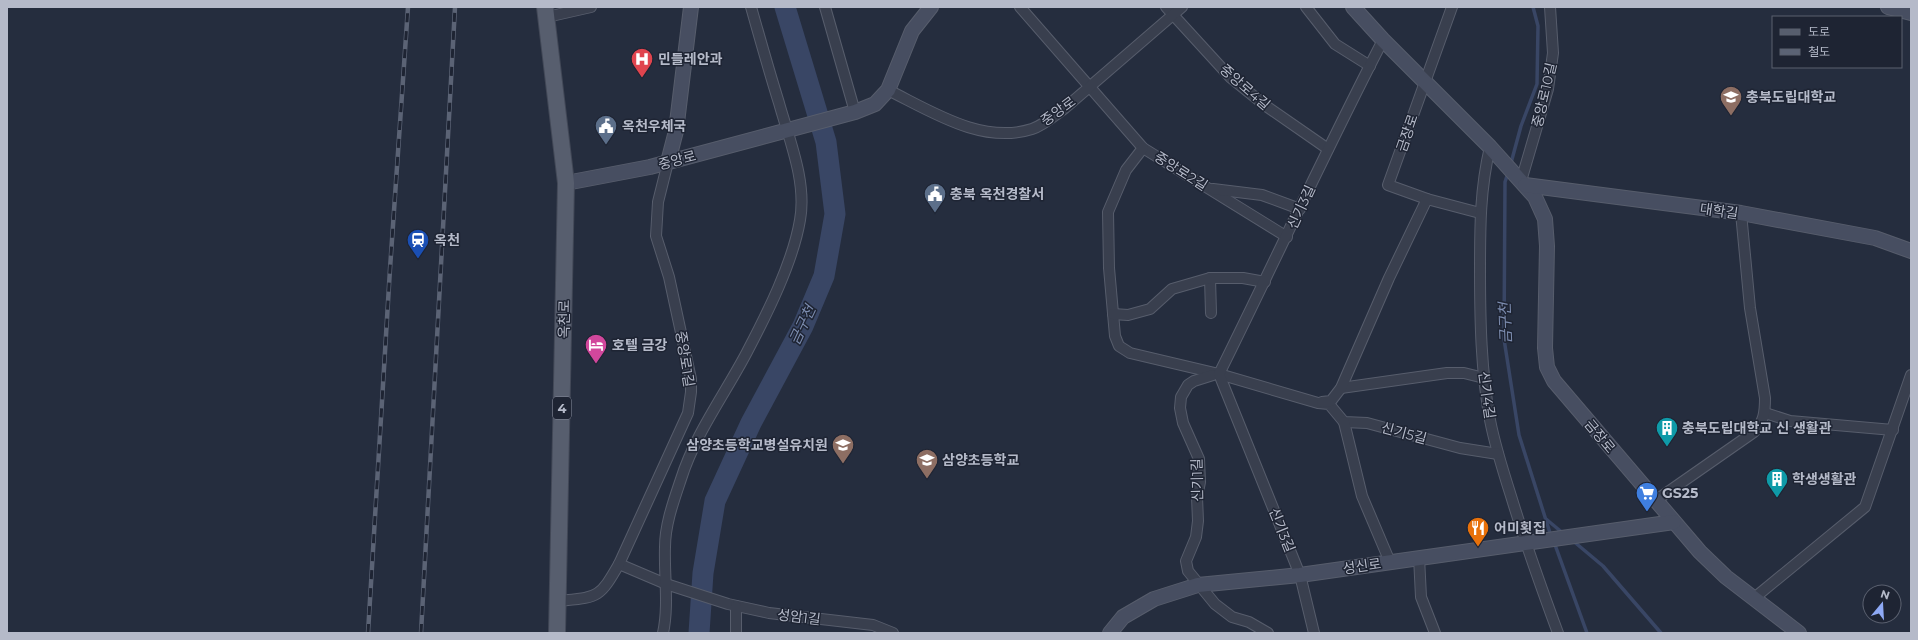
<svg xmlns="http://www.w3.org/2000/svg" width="1918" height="640" viewBox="0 0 1918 640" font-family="Montserrat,'Noto Sans KR',sans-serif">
<rect width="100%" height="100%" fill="#252d3e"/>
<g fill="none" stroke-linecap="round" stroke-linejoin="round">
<g stroke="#394665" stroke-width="3.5">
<path d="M1511,163L1521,126L1537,84L1538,26L1533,7"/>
<path d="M1508,173L1505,182L1504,339L1519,435L1551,536"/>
<path d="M1546,519L1564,534"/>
<path d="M1572,540L1603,566L1661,633"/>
<path d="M1554,542L1587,633"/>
</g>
<path stroke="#394665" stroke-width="21" d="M699,633L703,573L715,501L751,423L803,326L824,276L835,214L826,142L785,7"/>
<g stroke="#575d6c" stroke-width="12">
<g id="street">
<path d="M825,7L855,112"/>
<path d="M1020,7L1143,148L1287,237"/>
<path d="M1166,7L1230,77L1266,106L1328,149"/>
<path d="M1306,7L1335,44L1370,66"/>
<path d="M1452,7L1388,185L1427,199L1480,213"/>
<path d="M547,17L591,7"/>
<path d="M888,90C931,111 982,145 1032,129C1044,125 1055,115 1065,108L1182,7"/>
<path d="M1490,147C1480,189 1480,227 1480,270C1480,320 1481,371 1490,420C1495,446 1503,471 1511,496C1525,542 1541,587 1558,633"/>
<path d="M1143,148L1126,170L1108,212L1109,268L1115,336L1119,346L1130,353L1219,374L1318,403L1329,404L1344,422L1367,423L1460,448L1498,454"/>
<path d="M1521,181L1548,89L1553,53L1550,7"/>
<path d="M1213,189L1262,195L1300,209"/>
<path d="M1210,278L1211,313"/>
<path d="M1113,314L1128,315L1150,309L1172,289L1210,278H1243L1265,282"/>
<path d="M1213,375L1194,381L1188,385L1181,397L1180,408L1183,423L1199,459L1200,482L1197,497L1198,521L1196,537L1186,561L1188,571L1215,604L1232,617L1249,622L1268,633"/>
<path d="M1341,388L1447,373H1464L1484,378"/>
<path d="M1322,402L1331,401L1341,388L1389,278L1427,199"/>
<path d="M1765,413L1790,421L1893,430"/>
<path d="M1344,422L1362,496L1390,562"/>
<path d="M1655,501L1754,432C1764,422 1765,412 1765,398L1750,308L1741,213"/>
<path d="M1419,557L1421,597L1435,633"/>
<path d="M619,564L666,584L728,604L769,613L873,625L893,633"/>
<path d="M1753,599L1865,507L1911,375"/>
<path d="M559,601C598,597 599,599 619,564L688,413L691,392V379L669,277L656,236L658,202L668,162"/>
<path d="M663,633C669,605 664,576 665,547C665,524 674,500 681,479C695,434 725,394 747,352C767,314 793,262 800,220C807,182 789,139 779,103C769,71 760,39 751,7"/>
<path d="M736,633V606"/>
<path d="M1314,633L1300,575L1219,374C1274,263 1326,150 1383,40"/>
</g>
</g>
<g stroke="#575d6c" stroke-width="16">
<g id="secondary">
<path d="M1353,7L1383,40L1490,147L1535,197L1545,219L1547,246L1545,348L1547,367L1554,381L1700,552L1726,577L1799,633"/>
<path d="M1888,7L1911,13"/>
<path d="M668,162L676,131L691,7"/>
<path d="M566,183L650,167L855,112L875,104L888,90L912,31L931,7"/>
<path d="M1525,185L1741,213L1875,238L1911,251"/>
<path d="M1110,633L1123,617L1154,599L1198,585L1300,575L1674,522"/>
</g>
</g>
<g stroke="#424857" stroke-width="18">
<path id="primary" d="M545,7L566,183L557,633"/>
</g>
<use href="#street" stroke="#393f4e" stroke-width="10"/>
<use href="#secondary" stroke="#474e61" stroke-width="14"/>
<use href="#primary" stroke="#575e6e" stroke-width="16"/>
<g stroke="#5b6375" stroke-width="4.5">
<g id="rail">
<path d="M368,633L390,269L408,7"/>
<path d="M421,633L455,7"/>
</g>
</g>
<use href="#rail" stroke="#1e2433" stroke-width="3" stroke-dasharray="9" stroke-linecap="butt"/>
</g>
<defs>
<g id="hospital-pin" transform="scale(1.15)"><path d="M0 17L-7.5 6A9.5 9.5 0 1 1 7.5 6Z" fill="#e0444e" stroke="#1e2433"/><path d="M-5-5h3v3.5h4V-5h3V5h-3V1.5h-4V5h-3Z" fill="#fff"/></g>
<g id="university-pin" transform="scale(1.15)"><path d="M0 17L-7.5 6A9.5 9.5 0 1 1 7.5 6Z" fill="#8d6e63" stroke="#1e2433"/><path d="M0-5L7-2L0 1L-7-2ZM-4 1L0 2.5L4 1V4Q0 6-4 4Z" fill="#fff"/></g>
<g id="civic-pin" transform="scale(1.15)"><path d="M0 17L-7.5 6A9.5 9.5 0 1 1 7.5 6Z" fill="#5c6f8a" stroke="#1e2433"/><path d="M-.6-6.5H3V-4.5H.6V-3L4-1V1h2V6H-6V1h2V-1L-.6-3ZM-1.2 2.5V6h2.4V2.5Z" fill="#fff"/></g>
<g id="station-pin" transform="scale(1.15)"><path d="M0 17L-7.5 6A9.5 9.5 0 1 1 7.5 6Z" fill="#1a4fb4" stroke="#1e2433"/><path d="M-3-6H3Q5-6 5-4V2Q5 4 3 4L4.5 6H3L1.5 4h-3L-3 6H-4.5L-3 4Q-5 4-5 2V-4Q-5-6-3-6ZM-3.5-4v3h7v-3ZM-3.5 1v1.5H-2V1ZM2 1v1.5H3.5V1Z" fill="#fff"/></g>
<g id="hotel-pin" transform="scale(1.15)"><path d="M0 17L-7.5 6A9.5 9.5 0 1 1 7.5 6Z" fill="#d1479c" stroke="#1e2433"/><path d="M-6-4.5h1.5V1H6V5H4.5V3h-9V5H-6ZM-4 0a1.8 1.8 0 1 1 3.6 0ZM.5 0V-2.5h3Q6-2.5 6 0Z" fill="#fff"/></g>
<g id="building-pin" transform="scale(1.15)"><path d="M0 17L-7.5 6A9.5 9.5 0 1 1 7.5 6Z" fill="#0f9aa8" stroke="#1e2433"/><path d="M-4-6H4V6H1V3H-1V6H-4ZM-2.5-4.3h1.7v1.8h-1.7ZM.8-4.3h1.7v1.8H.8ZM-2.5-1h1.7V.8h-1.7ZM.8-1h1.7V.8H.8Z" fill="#fff"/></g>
<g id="school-pin" transform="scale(1.15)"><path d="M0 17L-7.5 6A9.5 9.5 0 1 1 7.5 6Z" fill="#8d6e63" stroke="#1e2433"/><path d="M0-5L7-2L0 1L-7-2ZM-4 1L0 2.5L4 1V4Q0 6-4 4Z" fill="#fff"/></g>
<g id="supermarket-pin" transform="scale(1.15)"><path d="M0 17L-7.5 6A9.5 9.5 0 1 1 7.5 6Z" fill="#3f7fe0" stroke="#1e2433"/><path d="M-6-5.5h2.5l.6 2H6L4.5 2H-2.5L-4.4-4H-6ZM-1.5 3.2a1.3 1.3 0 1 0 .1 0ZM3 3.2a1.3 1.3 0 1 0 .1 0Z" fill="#fff"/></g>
<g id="restaurant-pin" transform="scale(1.15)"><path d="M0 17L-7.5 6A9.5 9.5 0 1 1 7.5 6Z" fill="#e8710a" stroke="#1e2433"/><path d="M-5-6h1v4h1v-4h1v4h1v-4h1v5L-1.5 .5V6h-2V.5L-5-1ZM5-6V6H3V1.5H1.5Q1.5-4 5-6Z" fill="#fff"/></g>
</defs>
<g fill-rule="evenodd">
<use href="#hospital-pin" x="642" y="59"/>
<use href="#university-pin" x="1731" y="97"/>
<use href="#civic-pin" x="606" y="126"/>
<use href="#civic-pin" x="935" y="194"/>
<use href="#station-pin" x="418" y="240"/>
<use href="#hotel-pin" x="596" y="345"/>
<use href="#building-pin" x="1667" y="428"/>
<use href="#school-pin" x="843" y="445"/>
<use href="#school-pin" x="927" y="460"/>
<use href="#building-pin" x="1777" y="479"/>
<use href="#supermarket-pin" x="1647" y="493"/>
<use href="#restaurant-pin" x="1478" y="528"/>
</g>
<g text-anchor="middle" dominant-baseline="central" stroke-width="3" stroke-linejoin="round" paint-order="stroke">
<rect fill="#1e2433" stroke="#888d9c" stroke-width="1" x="553" y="397" width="18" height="22" rx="3"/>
<g font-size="13" font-weight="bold" fill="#b5bac9">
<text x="562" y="408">4</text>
</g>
<g font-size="14" font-weight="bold" fill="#b5bac9" stroke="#1e2433" text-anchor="start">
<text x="658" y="59">민들레안과</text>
<text x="1746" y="97">충북도립대학교</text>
<text x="622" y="126">옥천우체국</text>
<text x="950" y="194">충북 옥천경찰서</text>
<text x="434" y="240">옥천</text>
<text x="612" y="345">호텔 금강</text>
<text x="1682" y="428">충북도립대학교 신 생활관</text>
<text x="828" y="445" text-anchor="end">삼양초등학교병설유치원</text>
<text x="942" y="460">삼양초등학교</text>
<text x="1792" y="479">학생생활관</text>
<text x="1662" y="493">GS25</text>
<text x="1494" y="528">어미횟집</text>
</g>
<g font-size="14" fill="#b5bac9" stroke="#1e2433">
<text transform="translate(1245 87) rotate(41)">중앙로4길</text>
<text transform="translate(1544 95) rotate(-77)">중앙로10길</text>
<text transform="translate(1058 111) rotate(-36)">중앙로</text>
<text transform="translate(1407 133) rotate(-71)">금장로</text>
<text transform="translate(677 160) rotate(-15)">중앙로</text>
<text transform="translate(1181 171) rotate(32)">중앙로2길</text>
<text transform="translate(1301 207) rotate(-65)">신기3길</text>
<text transform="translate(1719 211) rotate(8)">대학길</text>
<text transform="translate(564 319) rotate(-89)">옥천로</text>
<text transform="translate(685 359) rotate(81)">중앙로1길</text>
<text transform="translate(1487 395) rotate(82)">신기4길</text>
<text transform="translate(1404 433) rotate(15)">신기5길</text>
<text transform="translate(1600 436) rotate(50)">금장로</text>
<text transform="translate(1197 480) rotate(-91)">신기1길</text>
<text transform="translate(1282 530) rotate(68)">신기3길</text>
<text transform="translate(1362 566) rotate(-8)">성신로</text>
<text transform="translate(799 617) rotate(7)">성암1길</text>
</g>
<g font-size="15" font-style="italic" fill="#7d8db0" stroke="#1e2433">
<text transform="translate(1505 323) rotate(-92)">금구천</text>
<text transform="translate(802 325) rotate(-65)">금구천</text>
</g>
</g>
<rect width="1918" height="640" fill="none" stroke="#b5bac9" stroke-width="16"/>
<rect x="1772" y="16" width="130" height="52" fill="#1e2433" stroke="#5a606f"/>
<rect x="1780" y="29" width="20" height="6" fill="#575e6e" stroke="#5a606f"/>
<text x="1808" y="36" font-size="12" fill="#b5bac9">도로</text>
<rect x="1780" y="49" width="20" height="6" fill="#5b6375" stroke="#5a606f"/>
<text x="1808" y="56" font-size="12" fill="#b5bac9">철도</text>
<g transform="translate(1882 604) rotate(18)"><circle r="19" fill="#1e2433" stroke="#5a606f"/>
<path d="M0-3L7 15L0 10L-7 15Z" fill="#8ea9f5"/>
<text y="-6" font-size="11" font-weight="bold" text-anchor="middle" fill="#b5bac9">N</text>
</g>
</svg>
